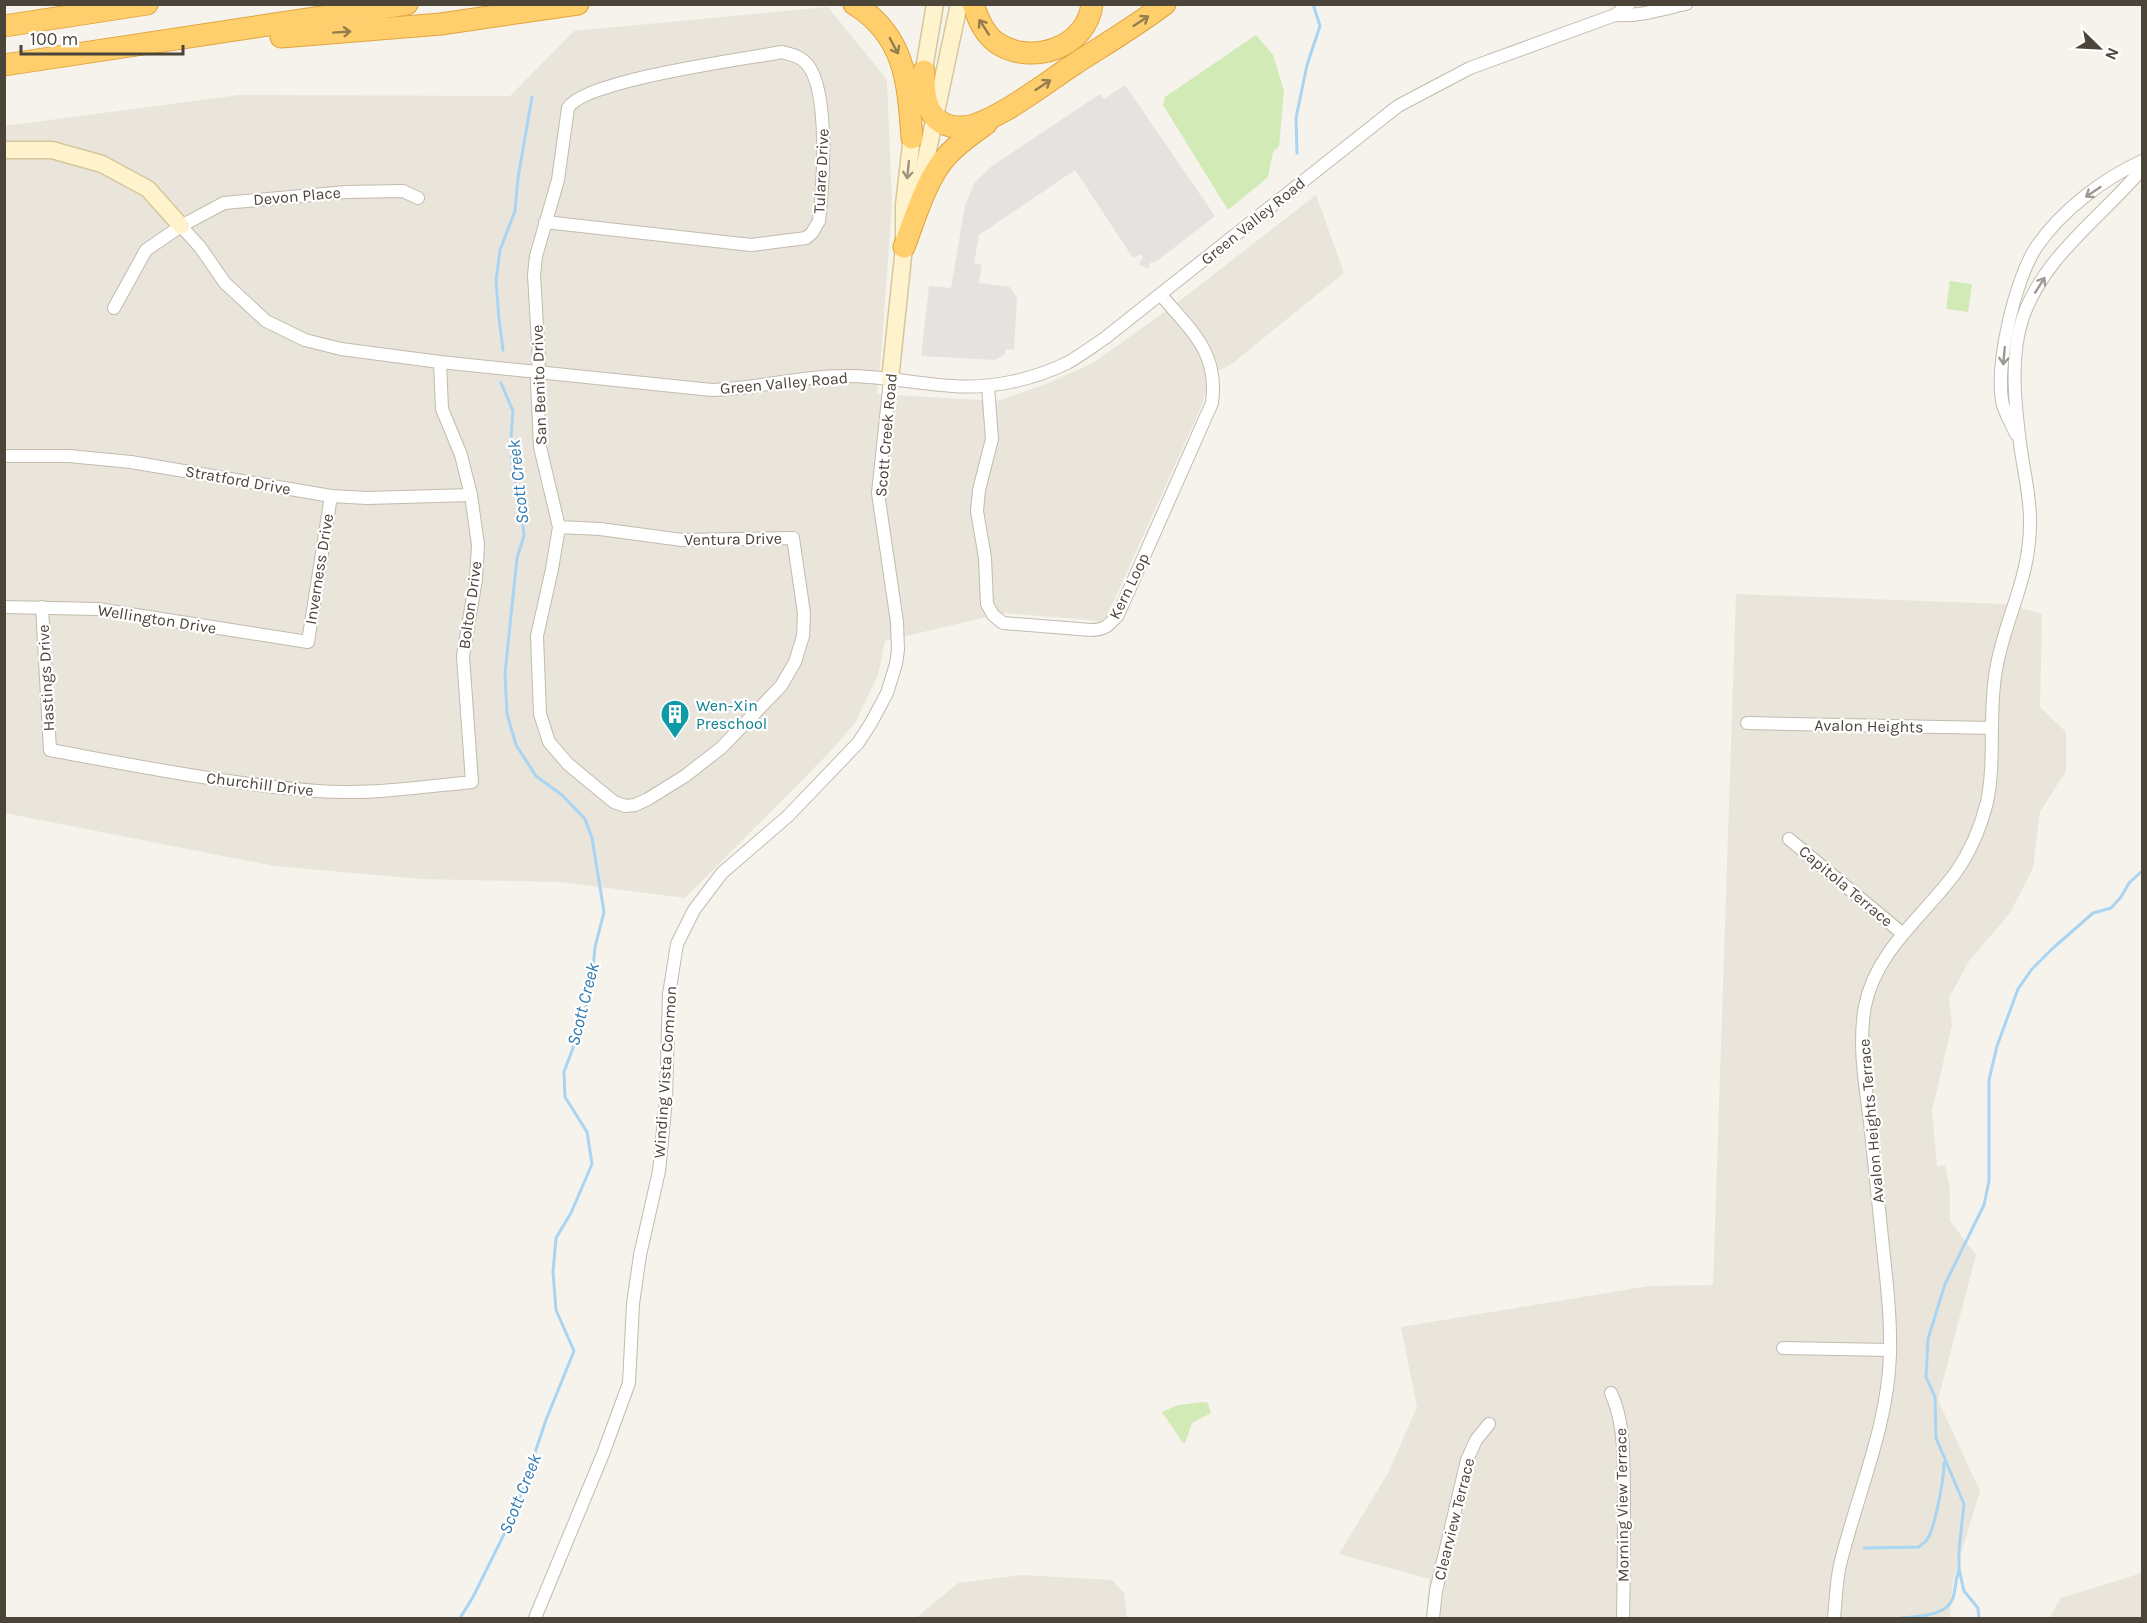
<svg xmlns="http://www.w3.org/2000/svg" width="2147" height="1623" viewBox="0 0 2147 1623" font-family="Karla,sans-serif">
<rect width="100%" height="100%" fill="#f6f3ec"/>
<g fill="#eae5da">
<path d="M828,7L887,80L892,204L881,356L877,394L997,401L1046,384L1093,363L1177,303L1316,195L1344,273L1229,366L1205,375L1206,390L1202,405L1107,616L1101,621L1004,613L885,641L878,675L855,723L828,754L685,898L561,882L421,879L274,866L5,813L4,126L239,95L510,96L574,31Z"/>
<path d="M1736,594L2005,604L2042,614L2040,707L2066,732V771L2040,812L2033,868L2010,913L1969,961L1949,998L1952,1025L1932,1111L1937,1166L1945,1165L1950,1189V1221L1976,1255L1938,1400L1980,1491L1953,1580L1950,1618H1426L1429,1579L1339,1554L1387,1475L1417,1407L1401,1327L1649,1286L1713,1285Z"/>
<path d="M2142,1573V1618H2049L2061,1598Z"/>
<path d="M1021,1575L1112,1580L1124,1593L1127,1618H916L958,1583Z"/>
</g>
<g fill="#d2eab5">
<path d="M1256,35L1273,55L1284,91L1279,146L1273,152L1268,177L1228,210L1163,105L1165,97Z"/>
<path d="M1950,281L1972,284L1968,312L1946,309Z"/>
<path d="M1203,1402L1208,1403L1211,1413L1192,1423L1185,1443H1183L1162,1412L1178,1405Z"/>
</g>
<path fill="#e5e3e0" d="M1125,85L1215,216L1157,261L1150,263L1148,269L1139,264L1143,258L1141,254L1133,258L1075,170L979,235L974,263L982,265L979,283L1010,287L1017,298L1014,350L1006,349L1005,354L995,360L921,356L929,286L951,288L965,205L975,182L992,166L1100,94L1104,99Z"/>
<g fill="none" stroke-linecap="round" stroke-linejoin="round">
<g stroke="#a9d4f2" stroke-width="3">
<path d="M1297,153L1296,118L1307,65L1320,26L1313,4"/>
<path d="M503,350L499,319L496,281L500,250L515,211L518,178L532,97"/>
<path d="M1864,1548L1919,1547C1920,1546 1925,1542 1926,1541C1935,1530 1944,1478 1944,1463"/>
<path d="M460,1618L473,1597L515,1512L546,1420L574,1351L556,1310L553,1272L556,1238L571,1213L592,1164L587,1132L565,1097L564,1072L582,1024L592,980L595,947L604,912L592,838L585,819L562,795L536,776L516,745L507,714L505,673L517,558L524,536L522,513L512,464L511,439L513,411L501,383"/>
<path d="M1901,1618C1917,1616 1946,1617 1953,1598C1956,1589 1955,1579 1959,1570"/>
<path d="M1979,1618L1978,1608L1964,1591L1959,1569V1549L1964,1504L1936,1438L1935,1397L1926,1377L1928,1339L1945,1284L1984,1205L1989,1181V1080L1997,1046L2018,989L2032,969L2052,949L2093,913L2111,908L2121,897L2129,883L2142,871"/>
</g>
<g stroke="#c2bbae" stroke-width="14">
<g id="street">
<path d="M1615,15C1638,17 1663,9 1686,4"/>
<path d="M545,222L751,245L806,238L812,233L819,221C823,186 830,91 807,64C800,56 792,55 782,52C745,59 584,80 568,108L558,180L536,256L534,275L539,360L537,382L540,447L559,527L552,569L537,636L540,714L549,742L568,764L614,802L625,806L635,805L648,799L685,776L721,748L781,686L795,662L803,636L804,613L793,538L682,540L600,529L559,527"/>
<path d="M181,226L200,247L225,283L266,321L305,340L341,349L440,362L712,390C756,389 799,376 843,376C879,375 916,384 952,386C990,389 1032,380 1067,363C1080,356 1093,346 1105,338L1398,106L1470,68L1615,15L1629,4"/>
<path d="M114,308L146,250L181,226L224,203L346,192L403,191L418,198"/>
<path d="M988,387L992,439L979,490L977,511L985,558L987,604L993,615L1003,623L1091,630C1105,630 1109,625 1118,615L1212,403C1219,352 1191,331 1161,295"/>
<path d="M2016,434C2012,425 2006,415 2003,405C1994,368 2015,278 2037,246C2062,210 2103,179 2142,161"/>
<path d="M4,456H69L131,462L331,496L367,498L471,495"/>
<path d="M4,607L98,609L308,642L331,496"/>
<path d="M42,607L50,750C138,766 227,784 317,791C368,795 422,787 472,782L463,656L476,579L478,545L471,495L461,455L442,409L440,362"/>
<path d="M1747,723L1992,728"/>
<path d="M1789,839L1903,934"/>
<path d="M1783,1348L1890,1350"/>
<path d="M1611,1393C1625,1424 1623,1455 1624,1489C1624,1532 1624,1575 1623,1618"/>
<path d="M535,1618L603,1454L629,1383L633,1304L640,1255L659,1171L666,1099L669,994L677,944L694,910L722,873L788,816L858,743L871,723L887,693L896,664L898,650L897,622L878,493L890,380"/>
<path d="M1433,1618L1436,1591L1467,1460L1476,1440L1489,1424"/>
<path d="M1834,1618C1836,1601 1836,1582 1840,1565C1857,1494 1888,1427 1890,1354C1891,1315 1886,1276 1882,1238C1878,1199 1874,1160 1870,1122C1865,1084 1858,1044 1865,1006C1876,950 1924,916 1956,872C1970,852 1981,826 1987,802C1996,759 1988,714 1996,670C2005,616 2031,578 2030,520C2030,493 2023,469 2020,443C2015,404 2010,357 2022,320C2043,256 2101,218 2142,169"/>
</g>
</g>
<g stroke="#d6c79b" stroke-width="19">
<g id="secondary">
<path d="M922,81L935,4"/>
<path d="M4,150H52L102,164L148,189L181,226"/>
<path d="M919,192L959,4"/>
<path d="M890,380L904,247V205L913,127"/>
</g>
</g>
<g stroke="#e0a43c" stroke-width="23">
<g id="highway">
<path d="M854,4C906,36 908,84 912,138"/>
<path d="M973,4C978,19 984,34 997,43C1031,66 1087,48 1092,4"/>
<path d="M4,26L147,4"/>
<path d="M281,37L441,24L578,4"/>
<path d="M4,65L407,4"/>
<path d="M924,71C923,97 927,128 962,127C991,126 1047,82 1073,65C1104,45 1136,26 1165,4"/>
<path d="M904,247C915,219 926,179 946,157C957,144 972,134 986,124"/>
</g>
</g>
<use href="#street" stroke="#fff" stroke-width="12"/>
<use href="#secondary" stroke="#fff3cd" stroke-width="16"/>
<use href="#highway" stroke="#ffcf6e" stroke-width="21"/>
</g>
<defs><path id="oneway-shaft" d="M-6 0H5M1.5-3L5.5 0L1.5 3" fill="none" stroke-width="1.6" stroke-linecap="round" stroke-linejoin="round" transform="scale(1.5)"/></defs>
<g stroke="#937c4e">
<use href="#oneway-shaft" transform="translate(1141 21) rotate(-33)"/>
<use href="#oneway-shaft" transform="translate(984 27) rotate(-123)"/>
<use href="#oneway-shaft" transform="translate(342 32) rotate(-4)"/>
<use href="#oneway-shaft" transform="translate(894 46) rotate(62)"/>
<use href="#oneway-shaft" transform="translate(1043 85) rotate(-33)"/>
</g>
<use stroke="#9c937c" href="#oneway-shaft" transform="translate(908 170) rotate(96)"/>
<g stroke="#9c9892">
<use href="#oneway-shaft" transform="translate(2093 192) rotate(146)"/>
<use href="#oneway-shaft" transform="translate(2040 285) rotate(-58)"/>
<use href="#oneway-shaft" transform="translate(2004 356) rotate(95)"/>
</g>
<defs>
<g id="building-pin" transform="scale(1.5)"><path d="M0 17L-7.5 6A9.5 9.5 0 1 1 7.5 6Z" fill="#0f9aa8" stroke="#fff"/><path d="M-4-6H4V6H1V3H-1V6H-4ZM-2.5-4.3h1.7v1.8h-1.7ZM.8-4.3h1.7v1.8H.8ZM-2.5-1h1.7V.8h-1.7ZM.8-1h1.7V.8H.8Z" fill="#fff"/></g>
</defs>
<g fill-rule="evenodd">
<use href="#building-pin" x="675" y="714"/>
</g>
<g text-anchor="middle" dominant-baseline="central" stroke-width="4.5" stroke-linejoin="round" paint-order="stroke">
<g font-size="16" fill="#4b4439" stroke="#fff">
<text transform="translate(821 171) rotate(-87)">Tulare Drive</text>
<text transform="translate(297 196) rotate(-5)">Devon Place</text>
<text transform="translate(1253 221) rotate(-39)">Green Valley Road</text>
<text transform="translate(784 383) rotate(-5)">Green Valley Road</text>
<text transform="translate(539 385) rotate(-92)">San Benito Drive</text>
<text transform="translate(886 435) rotate(-85)">Scott Creek Road</text>
<text transform="translate(238 480) rotate(10)">Stratford Drive</text>
<text transform="translate(733 539) rotate(-1)">Ventura Drive</text>
<text transform="translate(319 569) rotate(-81)">Inverness Drive</text>
<text transform="translate(1129 586) rotate(-64)">Kern Loop</text>
<text transform="translate(470 605) rotate(-82)">Bolton Drive</text>
<text transform="translate(157 619) rotate(9)">Wellington Drive</text>
<text transform="translate(46 678) rotate(-93)">Hastings Drive</text>
<text transform="translate(1869 726) rotate(1)">Avalon Heights</text>
<text transform="translate(260 784) rotate(7)">Churchill Drive</text>
<text transform="translate(1846 886) rotate(40)">Capitola Terrace</text>
<text transform="translate(665 1072) rotate(-86)">Winding Vista Common</text>
<text transform="translate(1871 1121) rotate(-95)">Avalon Heights Terrace</text>
<text transform="translate(1622 1505) rotate(-91)">Morning View Terrace</text>
<text transform="translate(1454 1519) rotate(-76)">Clearview Terrace</text>
</g>
<g font-size="16" fill="#0d838f" stroke="#fff" text-anchor="start">
<text x="696" y="705">Wen-Xin<tspan x="696" dy="18">Preschool</tspan></text>
</g>
<g font-size="18" font-style="italic" fill="#2e7ab2" stroke="#fff">
<text transform="translate(518 482) rotate(-96)">Scott Creek</text>
<text transform="translate(583 1004) rotate(-76)">Scott Creek</text>
<text transform="translate(520 1494) rotate(-68)">Scott Creek</text>
</g>
</g>
<rect width="2147" height="1623" fill="none" stroke="#4b4439" stroke-width="12"/>
<g transform="translate(2099 48) rotate(114)" stroke="#ffffff" stroke-width="4.5" paint-order="stroke">
<path d="M0-4.5L10 22L0 15L-10 22Z" fill="#4b4439"/>
<text y="-9" font-size="16" font-weight="bold" text-anchor="middle" fill="#4b4439">N</text>
</g>
<path d="M21 45v9h162v-9" fill="none" stroke="#4b4439" stroke-width="3"/>
<text x="30" y="45" font-size="18" fill="#4b4439" stroke="#ffffff" stroke-width="4.5" paint-order="stroke">100 m</text>
</svg>
